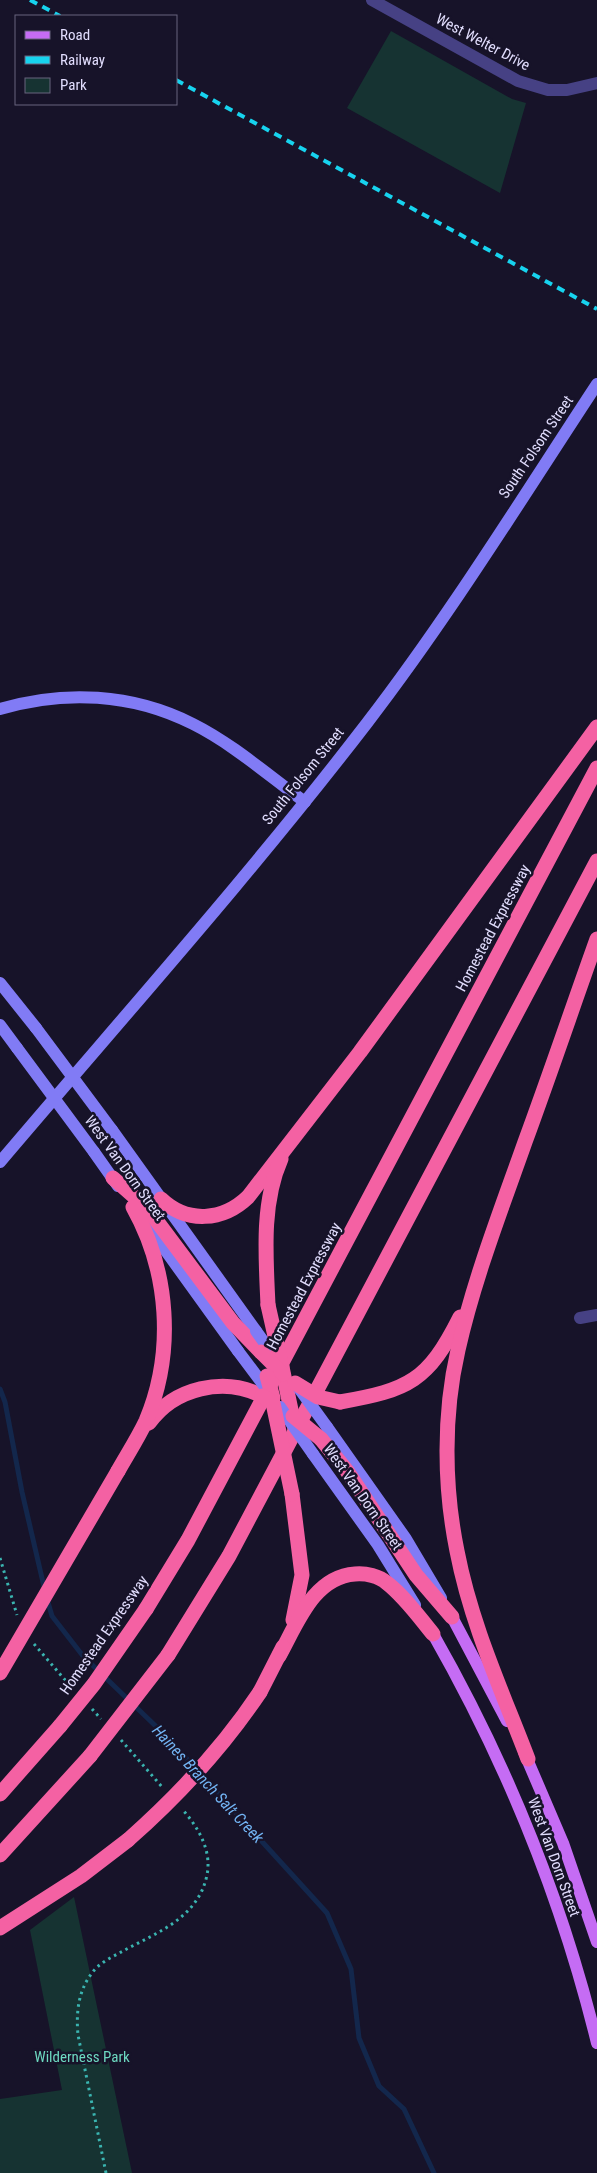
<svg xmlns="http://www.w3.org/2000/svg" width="597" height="2173" viewBox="0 0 597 2173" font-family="'Roboto Condensed',sans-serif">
<rect width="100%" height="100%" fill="#171329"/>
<g fill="#163332">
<path d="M391,31L512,99L526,103L500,193L347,108Z"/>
<path d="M74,1897L132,2173H0V2099L62,2090L30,1930Z"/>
</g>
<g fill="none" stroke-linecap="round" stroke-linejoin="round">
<g stroke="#13274c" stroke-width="5">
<path d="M0,1389L5,1402L22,1492L45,1591"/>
<path d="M47,1599L52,1616L83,1656L166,1736L327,1913L351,1969L359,2038L379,2086L404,2109L434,2173"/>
</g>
<g stroke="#3ab4b0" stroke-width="3" stroke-dasharray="2.5 4" stroke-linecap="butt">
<path d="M0,1558L17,1615"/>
<path d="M34,1644L72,1688"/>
<path d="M92,1709L101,1719"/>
<path d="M121,1740L163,1788"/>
<path d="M106,2173L78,2035C76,2013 78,1991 92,1973C99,1963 112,1957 123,1951C158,1932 198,1918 207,1875C212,1850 198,1827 182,1809"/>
</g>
<g stroke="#464184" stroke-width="12">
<path d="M372,0L518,81L548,90H567L597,83"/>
<path d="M580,1318L597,1315"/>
</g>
<g stroke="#817bf5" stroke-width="12">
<path d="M0,709C64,690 132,693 193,724C233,744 269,776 305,802"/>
<path d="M0,983L36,1028"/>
<path d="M0,1025L17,1048"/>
<path d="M112,1130L256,1331"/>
<path d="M94,1152L118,1186"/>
<path d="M0,1162C123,1017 251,874 367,723C450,615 522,498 597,384"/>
<path d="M145,1222L238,1351"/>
<path d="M327,1427L406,1539L441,1598"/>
<path d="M313,1454L378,1545L415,1605"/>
</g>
<g stroke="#c56cf4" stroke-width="12">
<path d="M452,1617L507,1721"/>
<path d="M433,1634C506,1762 562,1900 597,2043"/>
<path d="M524,1752L563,1843L597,1942"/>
</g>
<g stroke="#f461a3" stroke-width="15">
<path d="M113,1178L147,1208L233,1323L261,1352"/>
<path d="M161,1199C187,1224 223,1221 248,1197L360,1052L597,727"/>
<path d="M268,1305C266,1258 261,1204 281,1159"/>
<path d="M282,1367L295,1429"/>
<path d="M340,1402C409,1390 428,1381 460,1317"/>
<path d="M149,1423C174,1388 224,1376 262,1396"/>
<path d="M321,1439L347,1471L416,1575L452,1617"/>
<path d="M118,1471C127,1455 138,1438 146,1421C175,1352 169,1271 133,1207"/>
<path d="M292,1494L302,1575L293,1620"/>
<path d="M146,1609L188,1540L597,768"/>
<path d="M168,1655L229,1556L597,861"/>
<path d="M279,1656C297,1624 313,1577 355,1574C366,1573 379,1576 387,1583C405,1597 419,1617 433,1634"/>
<path d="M260,1692L283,1647"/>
<path d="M528,1759C502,1691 471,1624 457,1551C444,1487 443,1415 458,1350C474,1279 501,1210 525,1142C550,1074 573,1006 597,939"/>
<path d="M0,1794L60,1726"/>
<path d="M0,1855L90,1756"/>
<path d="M0,1928L81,1876L128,1840"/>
</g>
<g stroke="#17d3ee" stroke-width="4" stroke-dasharray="8 6" stroke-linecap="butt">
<path d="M30,0L60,16"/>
<path d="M176,80L597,309"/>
</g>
<g stroke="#817bf5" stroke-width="12">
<path d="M36,1028L112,1130"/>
<path d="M17,1048L94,1152"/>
<path d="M256,1331L279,1363"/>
<path d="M238,1351L271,1395"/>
<path d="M298,1387L327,1427"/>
<path d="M280,1407L313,1454"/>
</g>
<g stroke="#f461a3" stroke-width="15">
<path d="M268,1305L282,1367"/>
<path d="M261,1352L283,1374"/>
<path d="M267,1376L273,1398"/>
<path d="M295,1383L318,1397L340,1402"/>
<path d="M262,1396L273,1403L292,1494"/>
<path d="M293,1416L321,1439"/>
<path d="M0,1673L118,1471"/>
<path d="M60,1726L94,1684L146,1609"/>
<path d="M90,1756L168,1655"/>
<path d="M128,1840C179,1795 222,1749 260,1692"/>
</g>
</g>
<g text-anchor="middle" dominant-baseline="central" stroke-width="5" stroke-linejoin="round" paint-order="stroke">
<g font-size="15" fill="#e1ddfd" stroke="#171329">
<text transform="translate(483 42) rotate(28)">West Welter Drive</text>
<text transform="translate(536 447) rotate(-56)">South Folsom Street</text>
<text transform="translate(303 776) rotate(-51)">South Folsom Street</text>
<text transform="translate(493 928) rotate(-62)">Homestead Expressway</text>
<text transform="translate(125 1168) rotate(54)">West Van Dorn Street</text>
<text transform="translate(304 1286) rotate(-62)">Homestead Expressway</text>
<text transform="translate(363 1497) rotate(55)">West Van Dorn Street</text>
<text transform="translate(104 1635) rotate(-55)">Homestead Expressway</text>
<text transform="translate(554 1857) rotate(70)">West Van Dorn Street</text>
</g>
<g font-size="15" fill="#6dd9c1" stroke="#171329">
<text x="82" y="2057">Wilderness Park</text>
</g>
<g font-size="16" font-style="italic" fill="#73b5f5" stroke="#171329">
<text transform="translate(208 1784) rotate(47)">Haines Branch Salt Creek</text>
</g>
</g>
<rect x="15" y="15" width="162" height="90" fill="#171329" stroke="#68647e"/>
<rect x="25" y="31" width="25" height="8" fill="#c56cf4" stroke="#68647e"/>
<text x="60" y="40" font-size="15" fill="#e1ddfd">Road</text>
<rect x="25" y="56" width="25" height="8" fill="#17d3ee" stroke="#68647e"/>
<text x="60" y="65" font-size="15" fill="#e1ddfd">Railway</text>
<rect x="25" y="78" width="25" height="15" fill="#163332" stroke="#68647e"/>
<text x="60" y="90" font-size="15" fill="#e1ddfd">Park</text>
</svg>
